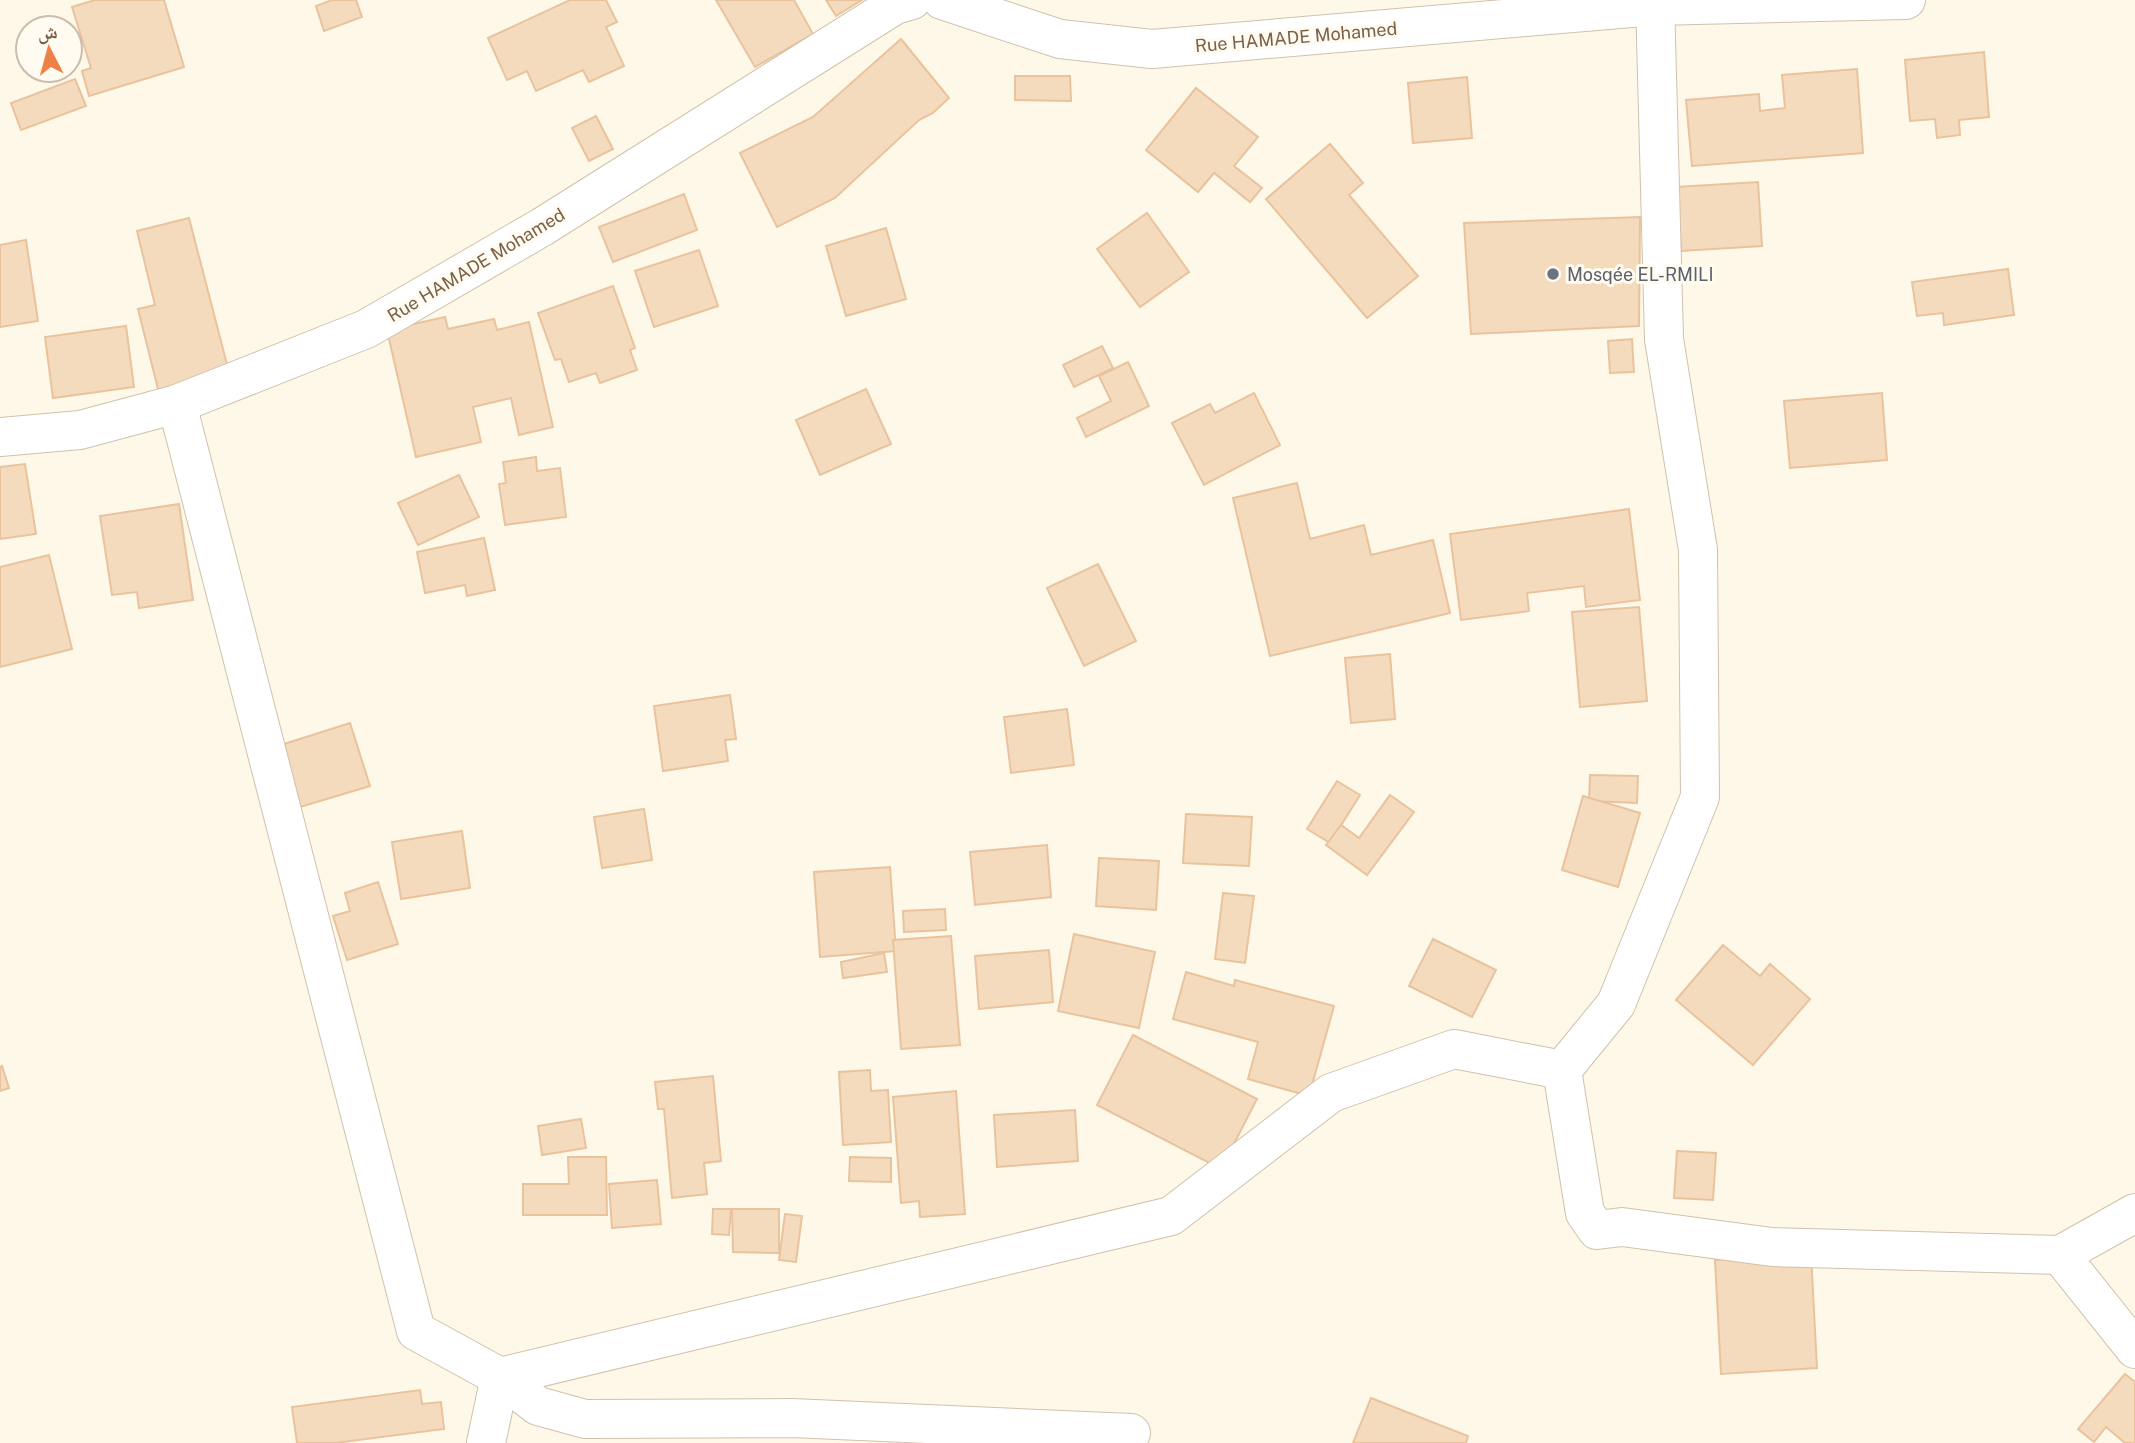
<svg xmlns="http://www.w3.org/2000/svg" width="2135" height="1443" viewBox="0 0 2135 1443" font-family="'Public Sans','Noto Naskh Arabic',sans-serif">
<rect width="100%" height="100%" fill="#fef8e8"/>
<g fill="#f5dbbe" stroke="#e9c39d" stroke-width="2">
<path d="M95,0H164L184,67L89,96L82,71L91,68L72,7Z"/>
<path d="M332,0H356L362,17L324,31L316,6Z"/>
<path d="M570,0H606L617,22L606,27L624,66L589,82L583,70L536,91L527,71L507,80L488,38Z"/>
<path d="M716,0H794L813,34L755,67Z"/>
<path d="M826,0H862L836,16Z"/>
<path d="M901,39L949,98L933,113L919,120L835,198L777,227L740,153L813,117Z"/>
<path d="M1984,52L1989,117L1959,120L1960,135L1937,138L1935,119L1910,121L1905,60Z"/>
<path d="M1857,69L1863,153L1692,166L1686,100L1759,94L1760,111L1785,108L1782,75Z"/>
<path d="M1015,76H1070L1071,101L1015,100Z"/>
<path d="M1467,77L1472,138L1413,143L1408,83Z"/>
<path d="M75,79L86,106L21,130L11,103Z"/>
<path d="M1196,88L1258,137L1234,166L1262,188L1250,202L1214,173L1198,192L1146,150Z"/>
<path d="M596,116L613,149L589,161L572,128Z"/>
<path d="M1330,144L1363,183L1349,195L1418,276L1367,318L1266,199Z"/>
<path d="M1758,182L1762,246L1681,251L1677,187Z"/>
<path d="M684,194L697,230L613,262L599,227Z"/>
<path d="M1147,213L1189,272L1140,307L1097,249Z"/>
<path d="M1640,217L1639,326L1471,334L1464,223Z"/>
<path d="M189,218L230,376L159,393L138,309L155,305L137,231Z"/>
<path d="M886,228L906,299L846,316L826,246Z"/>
<path d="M26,240L38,321L0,327V245Z"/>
<path d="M699,250L718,306L654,327L635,271Z"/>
<path d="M2008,269L2014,315L1944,325L1943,313L1917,316L1912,282Z"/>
<path d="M613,286L635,348L630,350L637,370L600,383L596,373L569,382L561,359L555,360L538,313Z"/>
<path d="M445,317L448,329L494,319L497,330L529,322L553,427L519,435L511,398L473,407L481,442L416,457L387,330Z"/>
<path d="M126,326L134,387L53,398L45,337Z"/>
<path d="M1632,339L1634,372L1610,373L1608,341Z"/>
<path d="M1102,346L1113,368L1074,387L1063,365Z"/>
<path d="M1128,362L1149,406L1086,437L1077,418L1111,401L1099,376Z"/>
<path d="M866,389L891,444L820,475L796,420Z"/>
<path d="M1254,393L1280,445L1204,485L1172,423L1210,404L1215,413Z"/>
<path d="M1882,393L1887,460L1790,468L1784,401Z"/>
<path d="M536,457L537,471L560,468L566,517L505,525L499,484L506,483L503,462Z"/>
<path d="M25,464L36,534L0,539V467Z"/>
<path d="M459,475L479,517L418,545L398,503Z"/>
<path d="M1297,483L1310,539L1364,525L1371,555L1433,540L1450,613L1270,656L1233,498Z"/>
<path d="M179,504L193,600L139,608L137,592L112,595L100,516Z"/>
<path d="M1629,509L1640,600L1586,607L1584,586L1527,593L1529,611L1461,620L1450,534Z"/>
<path d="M484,538L495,590L467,596L465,585L425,593L417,552Z"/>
<path d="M49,555L72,649L0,667V567Z"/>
<path d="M1098,564L1136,641L1084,666L1047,588Z"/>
<path d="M1639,607L1647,701L1580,707L1572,612Z"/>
<path d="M1390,654L1395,719L1351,723L1345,658Z"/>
<path d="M730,695L736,739L725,740L728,761L663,771L654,706Z"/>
<path d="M1067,709L1074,765L1011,773L1004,717Z"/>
<path d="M350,723L370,786L300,807L281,745Z"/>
<path d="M1590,775L1638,776L1637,803L1589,801Z"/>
<path d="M1337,781L1360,795L1330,843L1307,829Z"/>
<path d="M1390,795L1414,812L1367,875L1326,845L1341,825L1359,838Z"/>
<path d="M1583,796L1640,813L1618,887L1562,870Z"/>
<path d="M644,809L652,860L602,868L594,817Z"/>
<path d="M1186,814L1252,817L1249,866L1183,863Z"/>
<path d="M462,831L470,888L401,899L392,842Z"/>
<path d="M1047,845L1051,897L975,905L970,852Z"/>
<path d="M1099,858L1159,861L1156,910L1096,906Z"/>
<path d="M890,867L896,951L820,957L814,872Z"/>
<path d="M378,882L398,944L347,960L333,916L350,911L345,893Z"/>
<path d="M1223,893L1254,896L1245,963L1215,959Z"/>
<path d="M945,909L946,930L904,932L903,911Z"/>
<path d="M1074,934L1155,952L1139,1028L1058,1011Z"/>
<path d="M951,936L960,1045L901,1049L893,940Z"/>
<path d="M1433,939L1496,970L1472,1017L1409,986Z"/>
<path d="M1723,945L1760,976L1770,964L1810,999L1753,1065L1676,1000Z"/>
<path d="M1049,950L1053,1002L979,1009L975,956Z"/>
<path d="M884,953L887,972L843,978L841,962Z"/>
<path d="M1186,972L1234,986L1235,980L1334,1006L1309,1096L1248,1079L1258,1042L1173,1019Z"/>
<path d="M1133,1035L1257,1099L1221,1169L1097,1105Z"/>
<path d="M2,1066L9,1088L0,1091V1067Z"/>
<path d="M870,1070L871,1091L888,1090L891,1142L843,1145L839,1072Z"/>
<path d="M713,1076L721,1161L704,1163L707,1194L672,1198L664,1109H658L655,1082Z"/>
<path d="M956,1091L965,1214L920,1217L919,1201L901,1203L893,1097Z"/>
<path d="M1075,1110L1078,1161L997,1167L994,1115Z"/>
<path d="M581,1119L586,1148L542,1155L538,1126Z"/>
<path d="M1677,1151L1716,1153L1713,1200L1674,1198Z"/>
<path d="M568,1157H606L607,1215H523V1184H569Z"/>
<path d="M850,1157L891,1158V1182L849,1181Z"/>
<path d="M657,1180L661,1224L612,1228L609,1184Z"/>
<path d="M713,1209H731L729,1235L712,1234Z"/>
<path d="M732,1209H779V1253L733,1252Z"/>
<path d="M785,1214L802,1216L796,1262L779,1260Z"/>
<path d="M1811,1254L1817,1368L1721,1374L1715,1260Z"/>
<path d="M2125,1374L2135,1382V1443H2125L2106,1427L2094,1442L2078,1429Z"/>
<path d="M420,1390L422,1404L441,1402L444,1429L335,1443H297L292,1407Z"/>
<path d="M1371,1398L1468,1436L1466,1443H1353Z"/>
</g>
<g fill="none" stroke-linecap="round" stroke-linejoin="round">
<g stroke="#d1c1ac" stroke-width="40">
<g id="minor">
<path d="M942,0L1060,39L1152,49L1655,6L1906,0"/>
<path d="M177,404L416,1331L500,1377L538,1406L585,1419L792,1418L1131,1433"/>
<path d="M0,437L80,430L177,404L366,329L542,227L895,5L912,0"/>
<path d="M1562,1070L1585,1213L1597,1230L1622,1227L1772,1247L2060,1255L2135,1213"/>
<path d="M2060,1255L2135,1349"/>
<path d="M500,1377L1171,1216L1331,1093L1454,1049L1562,1070L1616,1004L1700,797L1698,550L1664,339L1655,0"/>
<path d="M486,1443L500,1377"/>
</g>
</g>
<use href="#minor" stroke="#fff" stroke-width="38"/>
</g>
<circle fill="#6b7280" stroke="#fffbf0" stroke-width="2.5" cx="1553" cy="274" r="7"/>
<g text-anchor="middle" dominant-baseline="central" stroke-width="6" stroke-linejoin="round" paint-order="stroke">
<g font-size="18" fill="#7a614a" stroke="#fffbf0">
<text transform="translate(1296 37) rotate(-5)">Rue HAMADE Mohamed</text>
<text transform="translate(476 265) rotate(-31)">Rue HAMADE Mohamed</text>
</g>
<g font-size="18" fill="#5b616d" stroke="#fffbf0" text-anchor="start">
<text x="1567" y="274">Mosqée EL-RMILI</text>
</g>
</g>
<g transform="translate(49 49) rotate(354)"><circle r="33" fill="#fffbf0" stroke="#cabdae" stroke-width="2"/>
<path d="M0-5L12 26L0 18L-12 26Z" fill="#ee8146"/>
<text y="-10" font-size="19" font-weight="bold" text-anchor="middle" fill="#7a614a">ش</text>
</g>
</svg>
